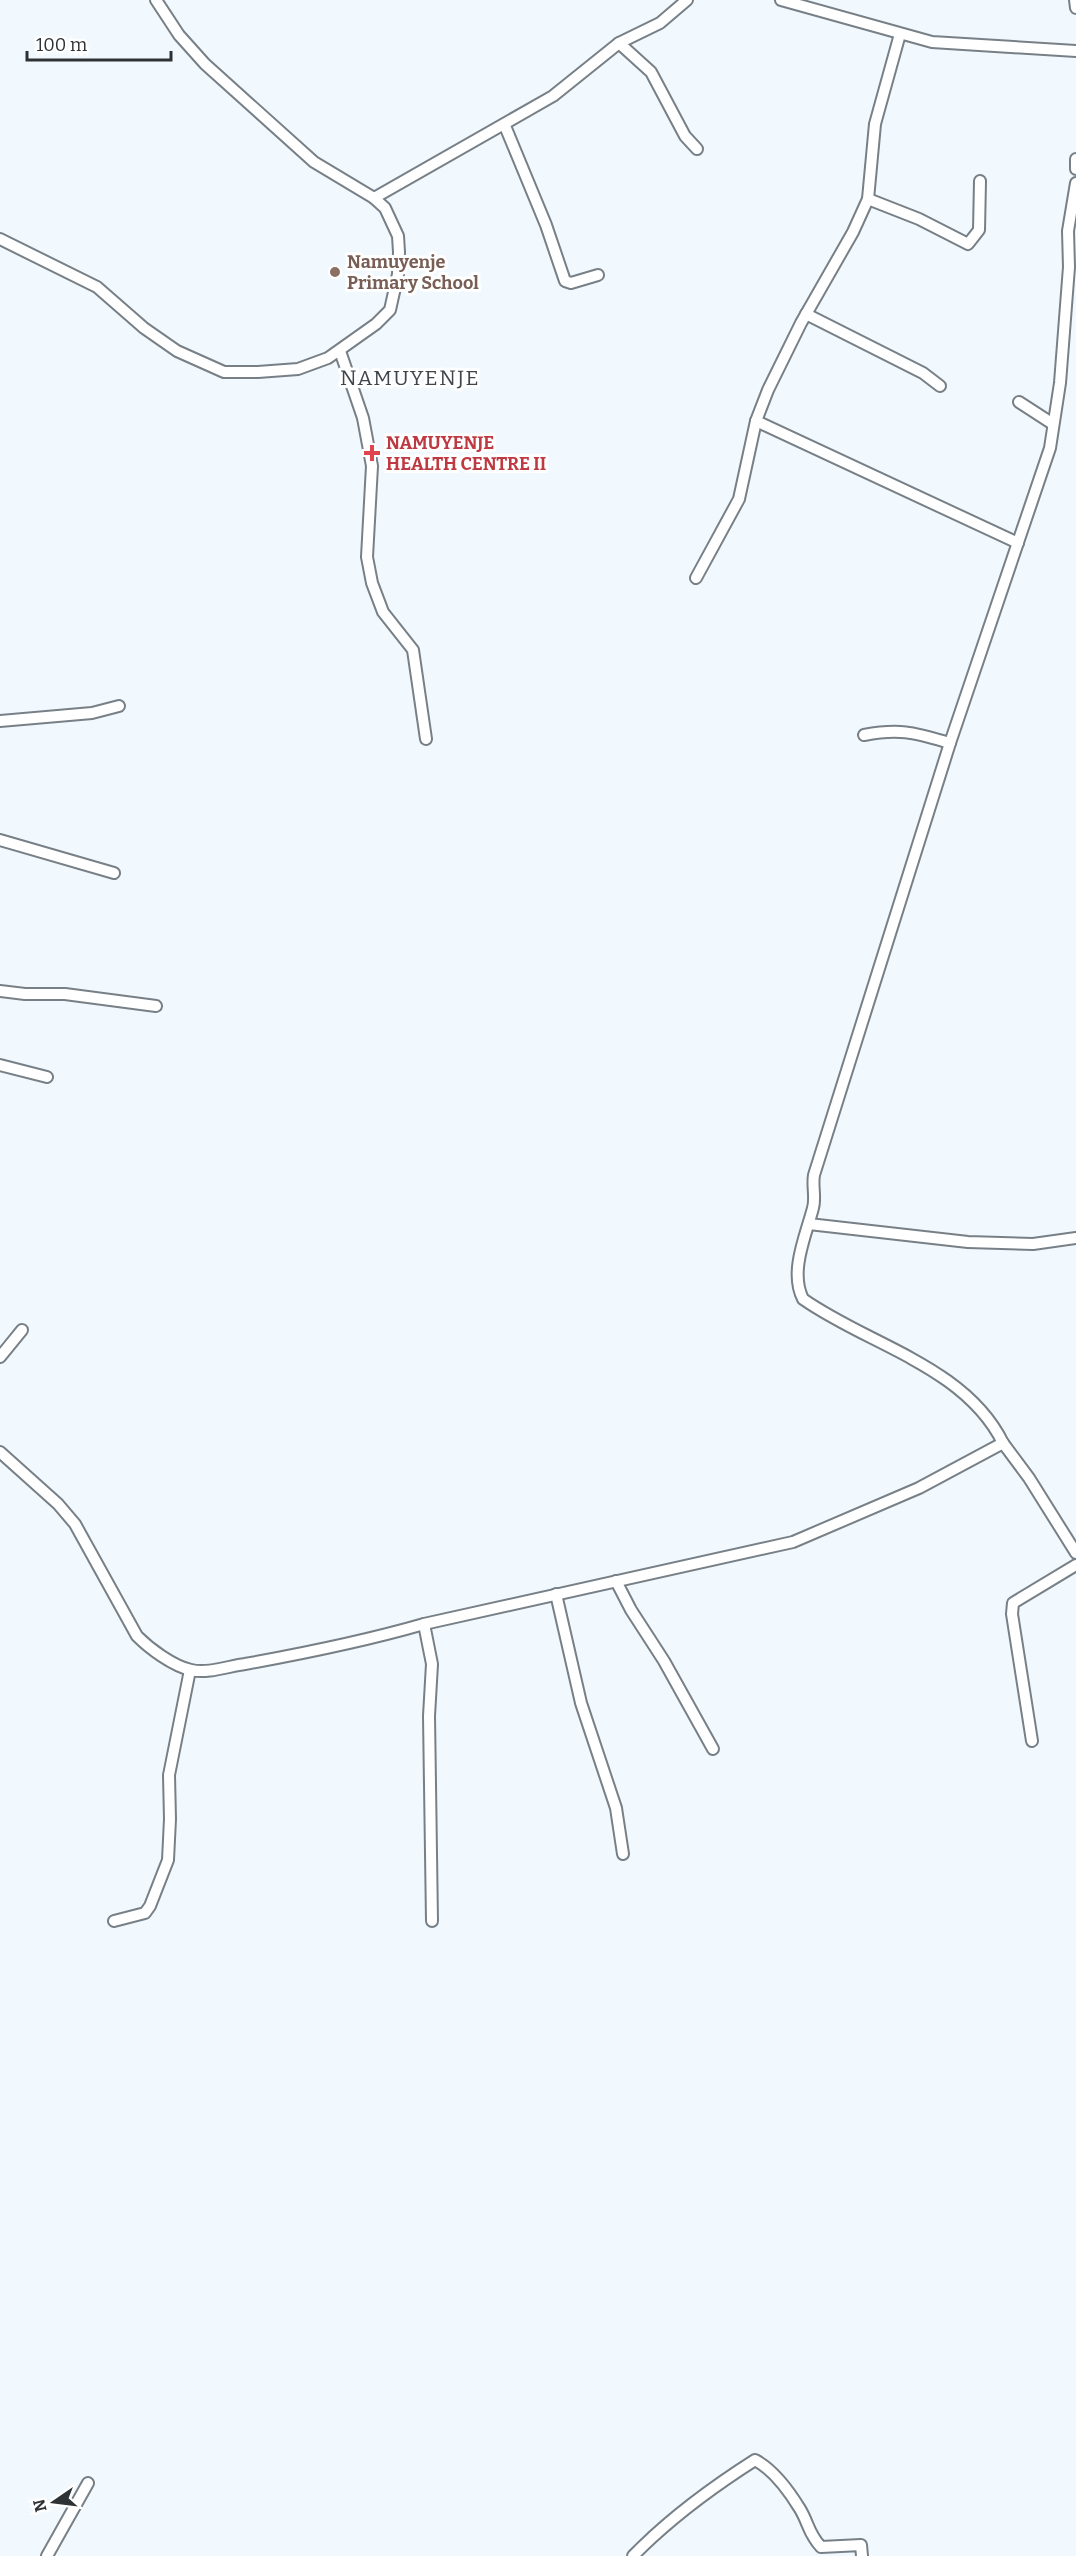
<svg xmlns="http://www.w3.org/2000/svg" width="1076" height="2556" viewBox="0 0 1076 2556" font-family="Bitter,serif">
<rect width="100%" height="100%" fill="#f1f8fe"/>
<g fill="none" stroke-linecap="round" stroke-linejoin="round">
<g stroke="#788087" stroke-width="14">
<g id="street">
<path d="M781,0L932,42L1076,51"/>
<path d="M1075,0L1076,8"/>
<path d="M619,43L651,72L685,136L697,149"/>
<path d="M505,126L546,225L565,281L571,283L598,275"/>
<path d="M1076,159V169"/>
<path d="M374,198L553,96L619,43L660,23L687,0"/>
<path d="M868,199L919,219L968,244L979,230L980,181"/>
<path d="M0,239L97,287L144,328L177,351L224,372H258L298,369L328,358L376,324L390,310L398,274L399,252L398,236L385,208L374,198L314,162L205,64L179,35L156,0"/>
<path d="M806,314L923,373L940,386"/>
<path d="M340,351L363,418L372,466L367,557L372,583L383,612L413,650L426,739"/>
<path d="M1019,402L1053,424"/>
<path d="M756,421L1018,543"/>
<path d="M696,578L739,499L756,421L768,390L801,323L853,232L868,199L875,124L900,34"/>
<path d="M0,721L92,713L119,706"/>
<path d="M864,735C901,728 915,733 950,743"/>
<path d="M0,840L114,873"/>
<path d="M0,991L25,994H65L156,1006"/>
<path d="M0,1065L47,1077"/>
<path d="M809,1224L968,1242L1033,1244L1076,1238"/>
<path d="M0,1357L22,1330"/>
<path d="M1003,1443C965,1366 868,1345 803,1299C789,1272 806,1235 813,1208C816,1198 812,1186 814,1175L950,743L1050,448L1060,383L1069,267L1068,231L1076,183"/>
<path d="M0,1452L58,1504L75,1524L137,1636C150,1649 173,1666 191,1670C208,1674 229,1666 245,1664C306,1653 365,1641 424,1624L793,1542L919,1488L1003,1443L1029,1478L1076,1553"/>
<path d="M616,1581L631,1610L664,1661L713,1749"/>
<path d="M556,1594L581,1703L616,1808L623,1854"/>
<path d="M424,1624L432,1664L429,1716L432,1921"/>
<path d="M1032,1741L1012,1614L1013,1603L1076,1565"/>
<path d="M114,1921L145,1913L150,1906L168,1860L170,1819L169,1775L190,1670"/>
<path d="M47,2556L88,2483"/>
<path d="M633,2556C669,2519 711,2488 755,2460C774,2470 789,2491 800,2509C809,2524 808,2533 821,2547L861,2545L862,2556"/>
</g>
</g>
<use href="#street" stroke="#fff" stroke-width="10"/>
</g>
<circle fill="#8d6e63" stroke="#fff" stroke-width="2" cx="335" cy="272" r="6"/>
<path fill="#e0444e" stroke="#fff" stroke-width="2" d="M369 444h6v6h6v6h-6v6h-6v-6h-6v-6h6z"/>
<g text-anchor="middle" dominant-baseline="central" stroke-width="6" stroke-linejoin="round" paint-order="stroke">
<g font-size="18" font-weight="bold" fill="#785e54" stroke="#fff" text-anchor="start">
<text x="347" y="262">Namuyenje<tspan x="347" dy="21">Primary School</tspan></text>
</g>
<g font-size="18" font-weight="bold" fill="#be3a42" stroke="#fff" text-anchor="start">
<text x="386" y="443">NAMUYENJE<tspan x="386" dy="21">HEALTH CENTRE II</tspan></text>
</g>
<g font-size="21" letter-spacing="1.5" fill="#3e454b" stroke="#fff">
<text x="410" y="378">NAMUYENJE</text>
</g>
</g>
<g transform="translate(54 2502) rotate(256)" stroke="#ffffff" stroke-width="4.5" paint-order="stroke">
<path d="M0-4.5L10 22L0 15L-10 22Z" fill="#2f3235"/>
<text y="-9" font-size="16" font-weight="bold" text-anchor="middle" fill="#2f3235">N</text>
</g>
<path d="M27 51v9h144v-9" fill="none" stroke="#2f3235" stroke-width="3"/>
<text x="36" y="51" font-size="18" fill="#2f3235" stroke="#ffffff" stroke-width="4.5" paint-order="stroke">100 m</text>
</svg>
